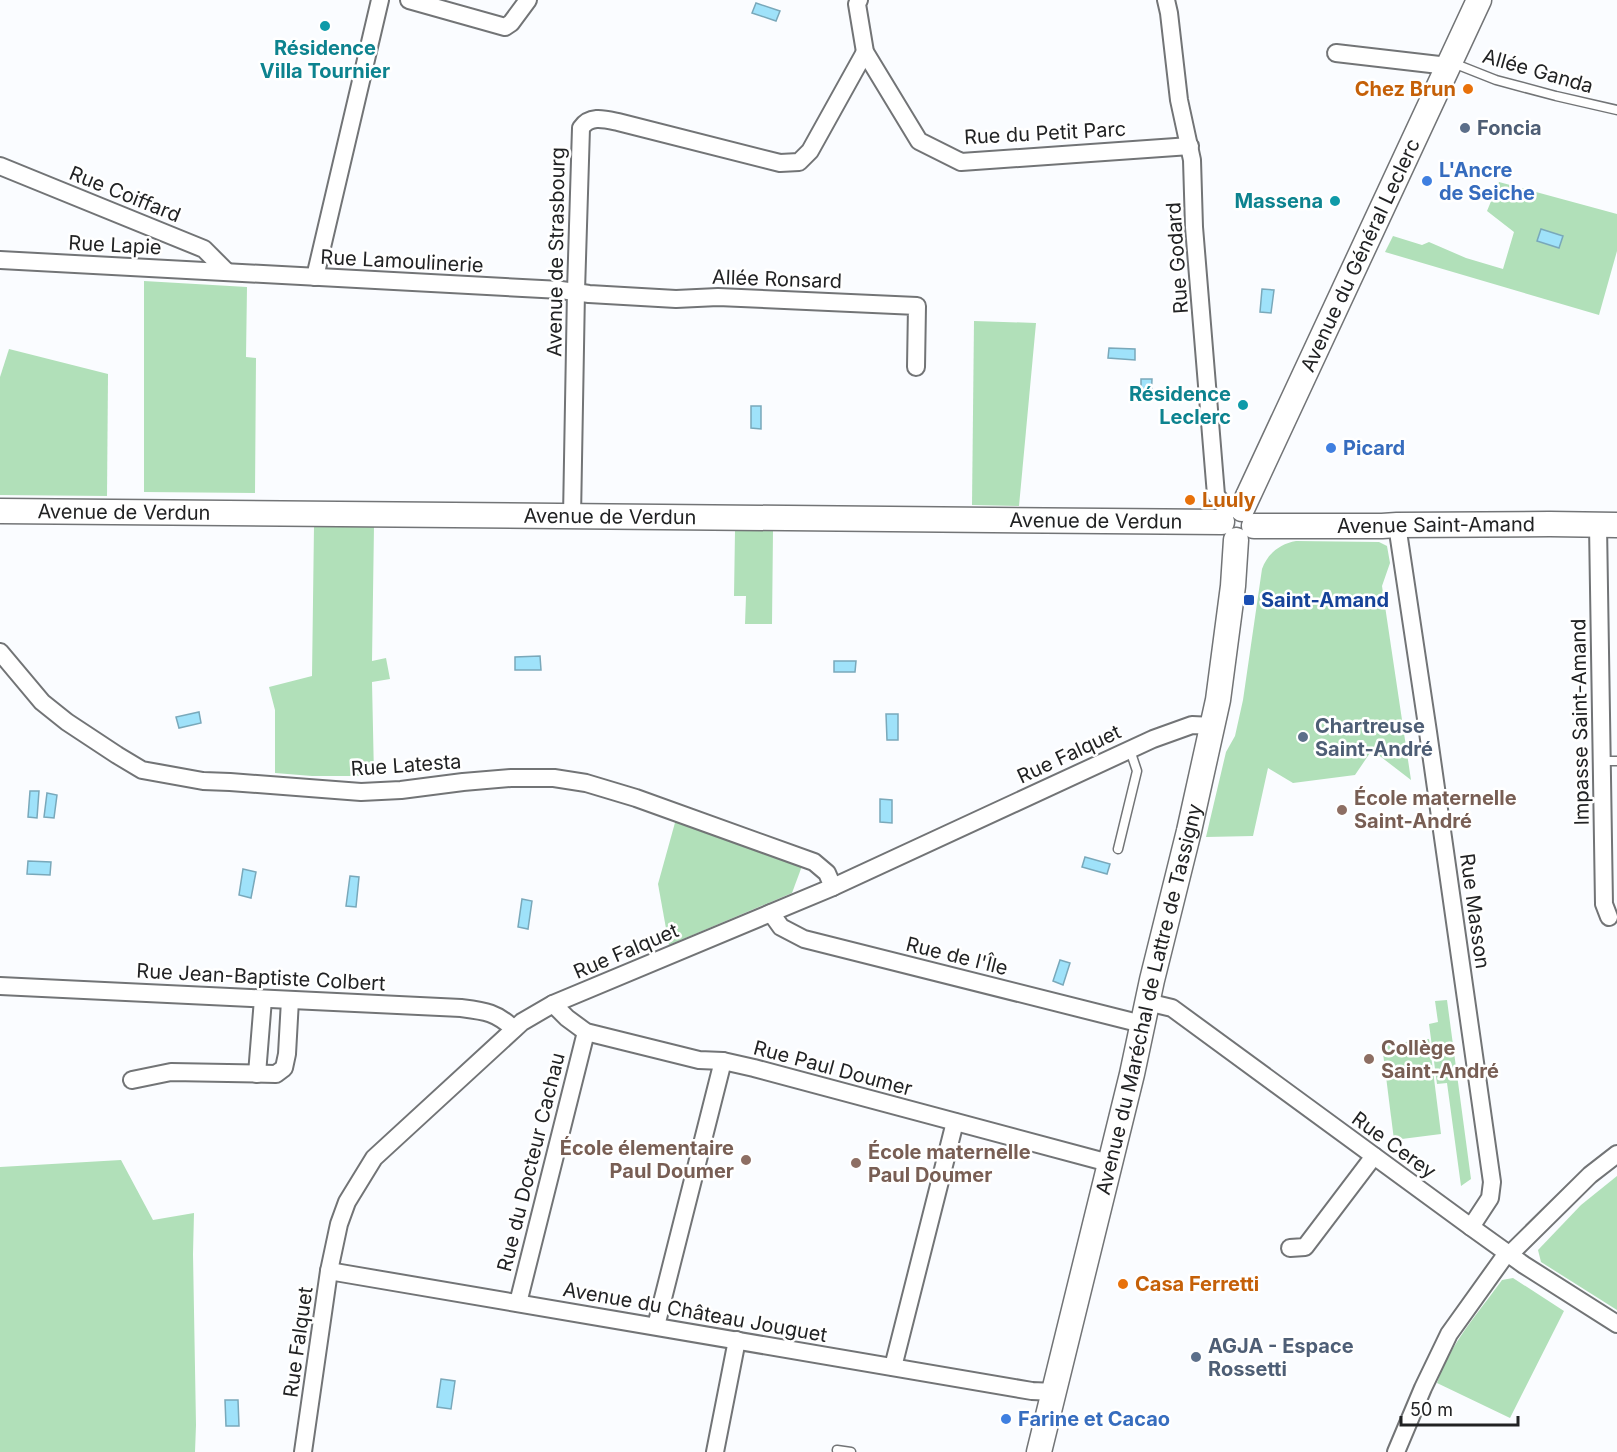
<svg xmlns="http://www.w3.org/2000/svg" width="1617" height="1452" viewBox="0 0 1617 1452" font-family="Inter,sans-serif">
<rect width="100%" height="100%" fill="#fafcff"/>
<g fill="#b1e0b9">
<path d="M1499,182L1617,214V251L1599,315L1385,252L1393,236L1422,245L1429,242L1466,258L1503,269L1514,232L1487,211Z"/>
<path d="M144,281L247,287L246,357L256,358L255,493L144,492Z"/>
<path d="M974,321L1036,323L1019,506L972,505Z"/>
<path d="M9,349L108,374L107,496L0,495V377Z"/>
<path d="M314,526H374L372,661L386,658L390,679L372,682L374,776H312L275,773V710L269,687L312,676Z"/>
<path d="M735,531H773L772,624H745L746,596H734Z"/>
<path d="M1296,541L1379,542L1387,546L1390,563L1382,586L1411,780L1372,750L1355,775L1293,783L1268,768L1253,836L1206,837L1226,752L1235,736L1243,700L1262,569C1268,553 1280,544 1296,541Z"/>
<path d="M676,819L802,866L792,893L669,945L658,884Z"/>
<path d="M1447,1000L1471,1179L1461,1186L1447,1083L1437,1084L1429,1024L1438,1022L1435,1001Z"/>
<path d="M1429,1039L1441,1134L1394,1140L1382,1045Z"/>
<path d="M121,1160L153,1220L194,1213L193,1254L196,1425L195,1452H0V1167Z"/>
<path d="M1617,1176V1310L1541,1262L1538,1250L1581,1205Z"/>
<path d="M1513,1278L1564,1311L1510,1418L1437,1383C1449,1345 1479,1312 1502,1280Z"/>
</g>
<g fill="#9fe2fa" stroke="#79a8ba" stroke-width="1.5">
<path d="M756,3L780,11L776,21L752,13Z"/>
<path d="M1541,229L1563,236L1559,248L1537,241Z"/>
<path d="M1262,289L1274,290L1271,313L1260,312Z"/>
<path d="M1109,348L1135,349V360L1108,358Z"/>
<path d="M1141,379H1152L1151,401H1141Z"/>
<path d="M751,406H761V429L751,428Z"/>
<path d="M540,656L541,670H515V657Z"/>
<path d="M834,661H856L855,672H834Z"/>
<path d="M199,712L201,723L179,728L176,717Z"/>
<path d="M886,714H898V740H887Z"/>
<path d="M30,791H39L37,818L28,817Z"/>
<path d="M47,793L57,795L54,818L44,817Z"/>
<path d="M880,799L892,800V823L880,822Z"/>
<path d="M1085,857L1110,864L1107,874L1082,867Z"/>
<path d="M28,861L51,862L50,875L27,874Z"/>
<path d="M243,869L256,872L251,898L239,895Z"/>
<path d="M350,876L359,877L356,907L346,906Z"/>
<path d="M522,899L532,901L528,929L518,927Z"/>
<path d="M1060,960L1070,963L1063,985L1053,981Z"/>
<path d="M441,1379L455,1381L451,1409L437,1407Z"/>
<path d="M225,1400H238L239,1426H226Z"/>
</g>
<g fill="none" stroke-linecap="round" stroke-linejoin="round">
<g stroke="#727476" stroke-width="11">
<g id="lane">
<path d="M1453,63L1496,80L1556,96L1617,110"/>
<path d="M1601,761H1617"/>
<path d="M1118,849L1137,771L1130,750"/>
<path d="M837,1450L851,1452"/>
</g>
</g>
<g stroke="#727476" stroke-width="20">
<g id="street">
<path d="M409,0L505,27L511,23L528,0"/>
<path d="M859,0L857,4L865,52L919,141L961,162L1190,146"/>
<path d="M1166,0L1169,13L1179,100L1192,160L1194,227L1216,495L1228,511"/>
<path d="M1336,53L1448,66"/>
<path d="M0,166L204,249L227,272"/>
<path d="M0,260L561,290L589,294L676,299L718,297L917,306L916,367"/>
<path d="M315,277L380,0"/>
<path d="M572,517L576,291L581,128C590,115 604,119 618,122L780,163L799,162L810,151L865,52"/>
<path d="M1397,525L1428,732L1492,1182L1490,1198L1471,1227"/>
<path d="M1598,525L1604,904L1609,917"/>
<path d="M0,652L42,702L67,722L117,755L142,770L203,781L230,782L361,792L401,790L463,782L511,778H554L586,783L636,798L814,862L827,873L833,887"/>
<path d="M771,913L781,927L804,939L1142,1024"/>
<path d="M0,986L461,1008C485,1011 496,1012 514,1029"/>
<path d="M1147,1002L1172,1008L1471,1227L1524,1265L1617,1324"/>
<path d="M553,1004L567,1018L586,1032L699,1060L723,1061L754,1068L1109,1163"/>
<path d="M257,1074L263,999"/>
<path d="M132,1080L171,1072L276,1074L284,1068L287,1054L290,1000"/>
<path d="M1290,1248L1305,1247L1374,1156"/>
<path d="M329,1271L1032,1391L1055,1392"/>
<path d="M518,1303L586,1032"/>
<path d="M656,1326L723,1061"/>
<path d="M893,1367L955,1122"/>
<path d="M303,1452L329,1271L339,1224L347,1202L374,1158L522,1022L553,1004L833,887L1153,739L1192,725L1213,726"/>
<path d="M715,1452L737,1340"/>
<path d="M1396,1452L1423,1388L1449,1334L1507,1253L1512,1252L1590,1175L1617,1154"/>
</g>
</g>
<g stroke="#727476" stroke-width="27">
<g id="secondary">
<path id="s1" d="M1242,509L1479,0"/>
<path id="s2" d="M0,511L1222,522"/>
<path id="s3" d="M1254,526H1382L1397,525L1550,524L1617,525"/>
<path id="s4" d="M1039,1452L1132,1074L1152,980L1189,831L1218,700L1233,586L1236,540"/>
</g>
</g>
<use href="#lane" stroke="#fff" stroke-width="8"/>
<use href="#street" stroke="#fff" stroke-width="16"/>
<use href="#secondary" stroke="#fff" stroke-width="24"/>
</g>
<g fill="#0f9aa8" stroke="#fff" stroke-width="2">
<circle cx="325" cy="26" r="6"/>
<circle cx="1335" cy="201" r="6"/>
<circle cx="1243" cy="405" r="6"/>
</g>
<g fill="#e8710a" stroke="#fff" stroke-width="2">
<circle cx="1468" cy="89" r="6"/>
<circle cx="1190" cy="500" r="6"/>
<circle cx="1123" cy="1284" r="6"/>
</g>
<g fill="#5c6f8a" stroke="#fff" stroke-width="2">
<circle cx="1465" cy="128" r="6"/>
<circle cx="1303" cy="737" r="6"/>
<circle cx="1196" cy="1357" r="6"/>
</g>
<g fill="#3f7fe0" stroke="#fff" stroke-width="2">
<circle cx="1427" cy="181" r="6"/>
<circle cx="1331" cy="448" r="6"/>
<circle cx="1006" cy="1419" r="6"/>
</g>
<rect fill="#1a4fb4" stroke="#fff" stroke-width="2" x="1243" y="594" width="12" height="12" rx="3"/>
<g fill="#8d6e63" stroke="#fff" stroke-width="2">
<circle cx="1342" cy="810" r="6"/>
<circle cx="1369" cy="1059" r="6"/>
<circle cx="746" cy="1160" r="6"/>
<circle cx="856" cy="1163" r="6"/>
</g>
<g text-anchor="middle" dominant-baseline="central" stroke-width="5" stroke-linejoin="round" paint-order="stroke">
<g font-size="20" font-weight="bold" fill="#0d838f" stroke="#fff" text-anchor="end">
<text x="325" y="48" text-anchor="middle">Résidence<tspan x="325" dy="23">Villa Tournier</tspan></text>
<text x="1323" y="201">Massena</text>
<text x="1231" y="394">Résidence<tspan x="1231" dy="23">Leclerc</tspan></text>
</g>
<g font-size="20" fill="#212223" stroke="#fff">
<text transform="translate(1538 71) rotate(16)">Allée Ganda</text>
<text transform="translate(1045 133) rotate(-3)">Rue du Petit Parc</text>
<text transform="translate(125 194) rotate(22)">Rue Coiffard</text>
<text transform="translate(115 245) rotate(3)">Rue Lapie</text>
<text transform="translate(556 252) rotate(-89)">Avenue de Strasbourg</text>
<text stroke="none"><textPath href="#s1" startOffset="280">Avenue du Général Leclerc</textPath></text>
<text transform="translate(1177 258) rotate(-94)">Rue Godard</text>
<text transform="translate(402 261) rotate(3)">Rue Lamoulinerie</text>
<text transform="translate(777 279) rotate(2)">Allée Ronsard</text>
<text stroke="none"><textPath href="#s2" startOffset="124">Avenue de Verdun</textPath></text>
<text stroke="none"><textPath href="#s2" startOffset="610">Avenue de Verdun</textPath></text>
<text stroke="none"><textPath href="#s2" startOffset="1096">Avenue de Verdun</textPath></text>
<text stroke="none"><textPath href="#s3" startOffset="182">Avenue Saint-Amand</textPath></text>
<text transform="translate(1580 722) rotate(-91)">Impasse Saint-Amand</text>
<text transform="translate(1069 754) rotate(-25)">Rue Falquet</text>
<text transform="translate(406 765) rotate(-4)">Rue Latesta</text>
<text transform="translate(1475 911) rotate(82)">Rue Masson</text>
<text transform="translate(626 951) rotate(-23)">Rue Falquet</text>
<text transform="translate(957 956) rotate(14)">Rue de l'Île</text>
<text transform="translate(261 977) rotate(3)">Rue Jean-Baptiste Colbert</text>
<text stroke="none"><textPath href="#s4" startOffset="466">Avenue du Maréchal de Lattre de Tassigny</textPath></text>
<text transform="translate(833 1068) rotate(15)">Rue Paul Doumer</text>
<text transform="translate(1394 1145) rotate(36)">Rue Cerey</text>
<text transform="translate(531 1162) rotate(-76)">Rue du Docteur Cachau</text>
<text transform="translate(695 1312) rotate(10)">Avenue du Château Jouguet</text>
<text transform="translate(298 1342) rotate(-82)">Rue Falquet</text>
</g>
<g font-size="20" font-weight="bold" fill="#c56008" stroke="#fff" text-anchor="start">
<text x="1456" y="89" text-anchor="end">Chez Brun</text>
<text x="1202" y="500">Luuly</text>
<text x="1135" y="1284">Casa Ferretti</text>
</g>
<g font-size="20" font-weight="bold" fill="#4e5e75" stroke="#fff" text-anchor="start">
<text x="1477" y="128">Foncia</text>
<text x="1315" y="726">Chartreuse<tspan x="1315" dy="23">Saint-André</tspan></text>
<text x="1208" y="1346">AGJA - Espace<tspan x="1208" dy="23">Rossetti</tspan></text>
</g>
<g font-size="20" font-weight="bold" fill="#366cbe" stroke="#fff" text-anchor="start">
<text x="1439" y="170">L'Ancre<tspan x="1439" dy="23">de Seiche</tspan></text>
<text x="1343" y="448">Picard</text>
<text x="1018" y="1419">Farine et Cacao</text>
</g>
<g font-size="20" font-weight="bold" fill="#164399" stroke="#fff" text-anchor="start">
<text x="1261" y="600">Saint-Amand</text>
</g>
<g font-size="20" font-weight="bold" fill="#785e54" stroke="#fff" text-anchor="start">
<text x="1354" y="798">École maternelle<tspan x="1354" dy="23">Saint-André</tspan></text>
<text x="1381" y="1048">Collège<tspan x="1381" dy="23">Saint-André</tspan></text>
<text x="734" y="1148" text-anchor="end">École élementaire<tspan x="734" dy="23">Paul Doumer</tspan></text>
<text x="868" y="1152">École maternelle<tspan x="868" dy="23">Paul Doumer</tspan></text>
</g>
</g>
<path d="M1401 1416v9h117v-9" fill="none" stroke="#212223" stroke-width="3"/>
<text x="1410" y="1416" font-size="18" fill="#212223" stroke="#ffffff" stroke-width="4.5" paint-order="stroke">50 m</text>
</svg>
